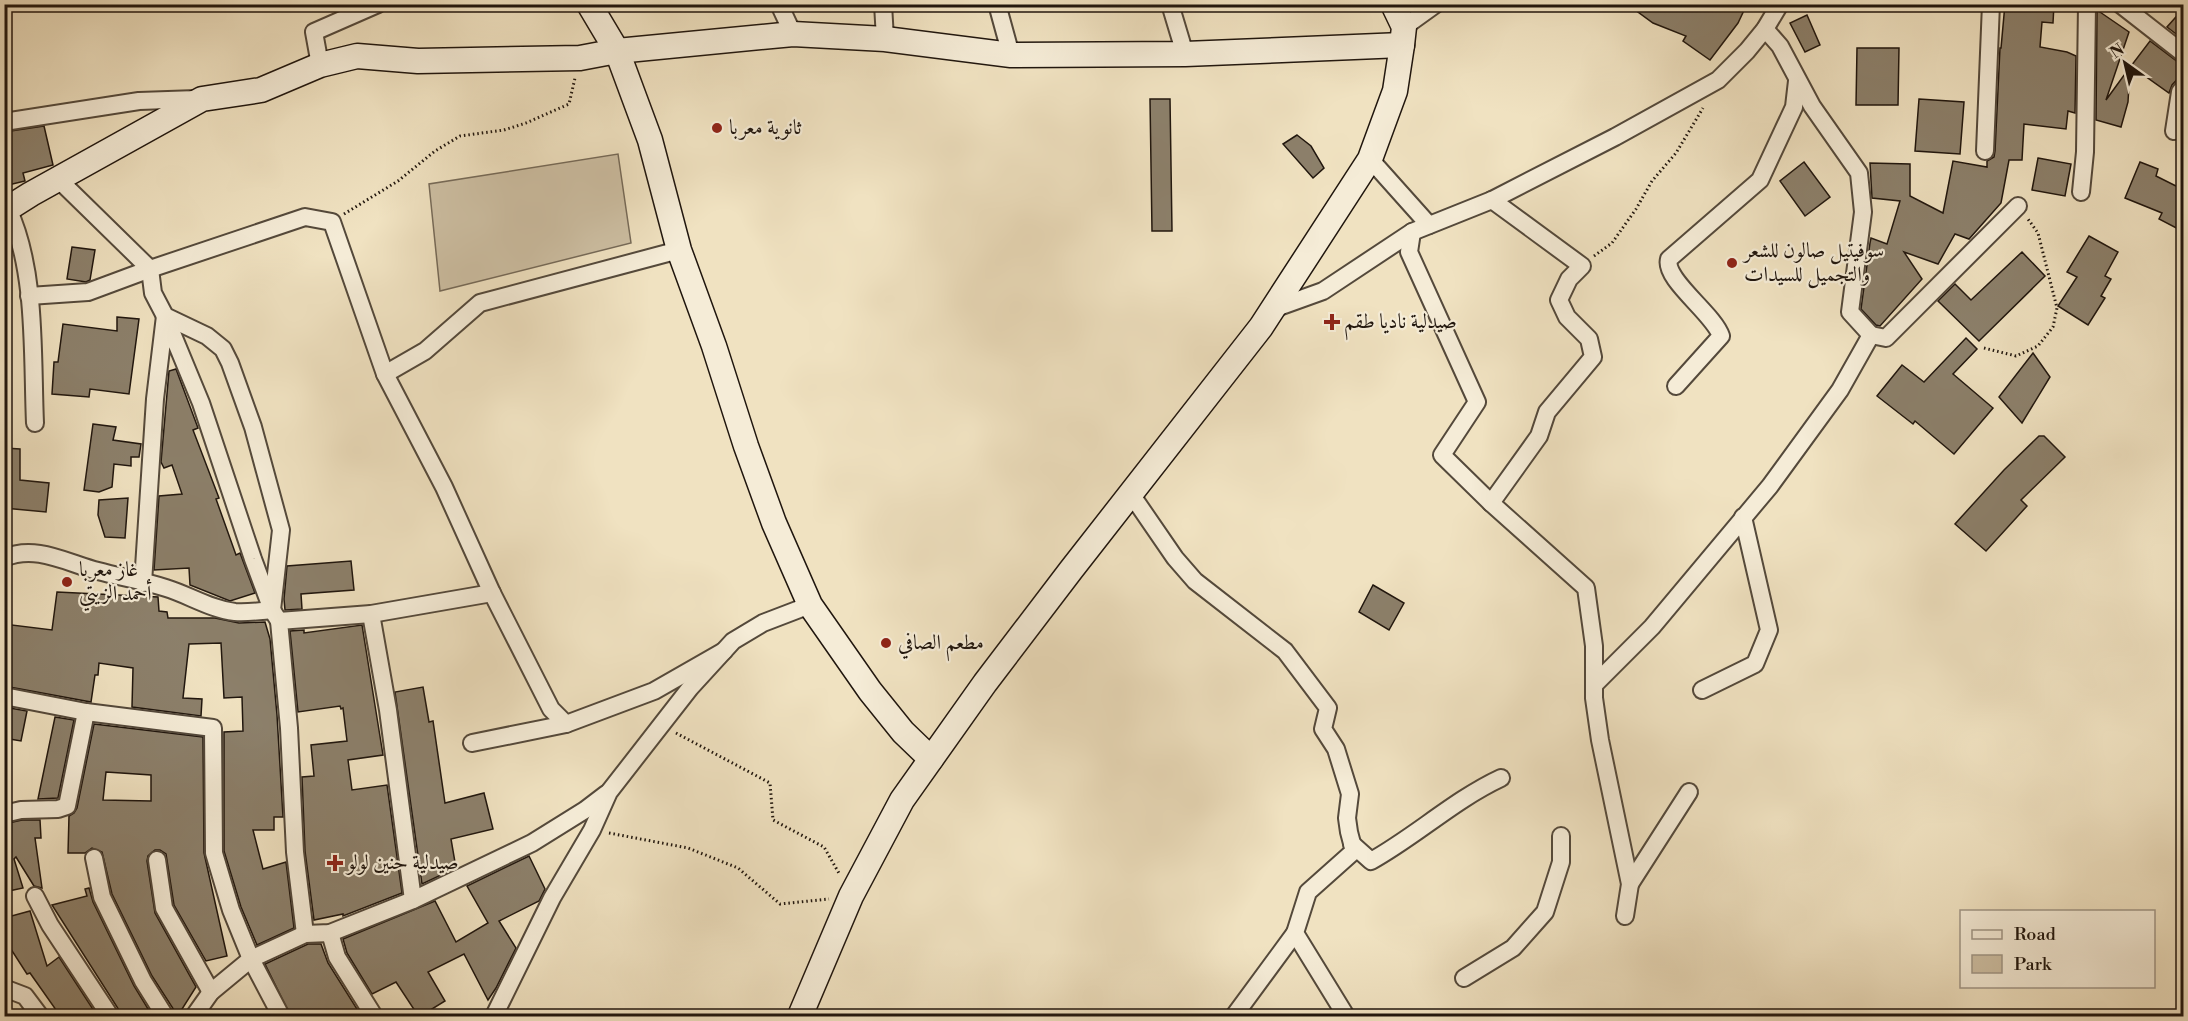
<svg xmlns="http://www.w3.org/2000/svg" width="2188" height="1021" viewBox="0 0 2188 1021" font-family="'Libre Bodoni',Amiri,serif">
<rect width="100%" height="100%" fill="#f0e2c1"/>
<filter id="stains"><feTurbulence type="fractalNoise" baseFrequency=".00333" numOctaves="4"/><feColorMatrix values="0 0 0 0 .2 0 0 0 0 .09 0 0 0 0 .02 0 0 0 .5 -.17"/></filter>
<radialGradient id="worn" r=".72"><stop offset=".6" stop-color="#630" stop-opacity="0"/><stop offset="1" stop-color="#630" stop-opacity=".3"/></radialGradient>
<path fill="#cdbfa3" stroke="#766a58" stroke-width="1.5" d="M618,154L631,243L440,291L429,184Z"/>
<g fill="#8c806b" stroke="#20160e" stroke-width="1.5" fill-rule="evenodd">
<path d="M1627,4H1747L1738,23L1710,60L1683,41L1686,36L1653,23Z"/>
<path d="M2005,4H2054L2053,23L2042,22L2040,47L2067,52L2076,56L2075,113L2068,111L2066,129L2024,124L2022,160H2009L2001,203L1969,239L1955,234L1938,264L1904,252L1922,279L1880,326L1876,325L1861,309L1870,243L1871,238L1887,244L1900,201L1872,198L1870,163L1910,164V196L1943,213L1953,161L1987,167V161L1994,157L1995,151L2000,48H2001Z"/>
<path d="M2184,8V40L2167,27Z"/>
<path d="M2097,10L2129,32L2106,100L2130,67L2128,102L2121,127L2096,120Z"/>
<path d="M1807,15L1820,45L1805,52L1790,23Z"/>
<path d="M2150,41L2178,62L2184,64V72L2172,85L2169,93L2131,66Z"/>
<path d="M1857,48H1899L1898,105H1856Z"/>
<path d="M1150,99H1170L1172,231H1152Z"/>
<path d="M1919,99L1964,102L1960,154L1915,151Z"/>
<path d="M44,126L53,165L23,173L25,181L4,186V132Z"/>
<path d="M1297,135L1311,146L1324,168L1313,178L1283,144Z"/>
<path d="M2038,158L2071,164L2065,196L2032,190Z"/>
<path d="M1804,162L1830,197L1805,216L1780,181Z"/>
<path d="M2140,162L2158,169L2156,176L2184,190V232L2159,219L2162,213L2125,198Z"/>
<path d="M2089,236L2118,252L2105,276L2111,279L2101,296L2105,298L2088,325L2058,306L2077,277L2067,272Z"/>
<path d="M72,247L95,250L90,280L86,282L67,279Z"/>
<path d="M2022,252L2045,276L1979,341L1938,301L1955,284L1971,300Z"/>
<path d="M117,317L139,319L129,394L90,389L89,397L52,394L54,362H58L63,324L117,331Z"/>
<path d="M1966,338L1977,349L1953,374L1993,408L1954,454L1915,421L1913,424L1877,396L1902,365L1924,382Z"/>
<path d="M2033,353L2050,377L2022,423L1999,397Z"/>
<path d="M176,369L198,428L193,430L219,498L216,499L236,555L240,553L255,593L230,601L190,585L189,568L154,570L159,496L182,494L172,465L164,468L161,462L169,371Z"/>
<path d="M93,424L116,427L113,440L141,444L139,457H131V466L114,464L112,487L99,492L84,490Z"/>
<path d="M2039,436H2044L2065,457L2021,500L2027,506L1986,551L1955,524L2004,470Z"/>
<path d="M4,448L20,449V480L49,483L46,512L4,508Z"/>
<path d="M128,498L125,538L105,537L98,515L99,500Z"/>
<path d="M351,561L354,590L301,594L302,609L285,610L284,599L287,566Z"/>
<path d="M1373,585L1404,603L1389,630L1359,612Z"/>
<path d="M57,592L158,597L159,611L167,612L168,618H215L239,623L265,622L270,639L277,715L283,817H274V830H253L263,869L286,862L294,928L257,945L241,907L224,851V732L243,731L242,697L224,698L221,643L189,644L183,698L202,699L201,716L132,707L133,668L99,663L98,675H95L91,702L4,686V624L52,630Z"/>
<path d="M362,625L383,755L348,760L352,790L387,785L402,893L343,916V914L314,920L305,851L302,777L314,776L311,745L347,741L343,708L341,709L340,706L298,712L290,631L304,630V633Z"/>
<path d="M423,687L429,722L433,721L445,803L484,793L493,829L451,839L456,868L422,884L395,692Z"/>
<path d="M4,707L27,711L21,741L4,738Z"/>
<path d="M55,717L74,720L58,798L38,799Z"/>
<path d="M94,724L203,737L204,853L227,956L206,961L174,905L166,854L160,850H155L148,856L147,861L155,913L196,987L177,1017H175L174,1010L152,976L112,894L102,852L92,848L85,853H68L69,816L74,813L77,808ZM106,772L151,775V801L103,800Z"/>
<path d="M22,820H40L41,838H35L42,888L34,886L16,857L14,859L23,888L4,892V824Z"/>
<path d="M529,856L545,889L539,901L499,921L516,948L496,988L488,1000L464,954L428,972L445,1001L419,1017L396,982L372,994L347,953L343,939L435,901L456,942L488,923L467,886Z"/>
<path d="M89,888L93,902L134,986L153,1017H120L119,1010L52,905L87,896L85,889Z"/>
<path d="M30,911L47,966L59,957L98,1017H61L30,973L27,974L9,946L4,950V918Z"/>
<path d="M308,944H321L328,963L362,1017H291L265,964Z"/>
</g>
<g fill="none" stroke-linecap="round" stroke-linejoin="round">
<g stroke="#54493b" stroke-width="20">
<g id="street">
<path d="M779,4L793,34"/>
<path d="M883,4L885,39"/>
<path d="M997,4L1011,55"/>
<path d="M1170,4L1185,54"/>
<path d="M2120,4L2184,54"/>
<path d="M1404,27L1436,4"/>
<path d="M320,65L314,32L378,4"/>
<path d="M4,122L139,101L197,99"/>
<path d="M2174,131L2180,92L2184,87"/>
<path d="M1985,151L1991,4"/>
<path d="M1370,159L1429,225"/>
<path d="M2081,192L2085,152L2087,4"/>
<path d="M8,209C37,271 32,355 35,423"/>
<path d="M1412,232L1409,252L1477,402L1442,455L1491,503L1586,588L1594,646V698L1600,740L1630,884L1625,916"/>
<path d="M29,296L88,292L150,269L305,217L332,222L385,374L444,487L492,593L551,709L566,724L654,691L724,651"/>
<path d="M1273,309L1323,291L1412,232L1492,200L1615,137L1718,80L1747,51L1765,29L1780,4"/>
<path d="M1871,335L1886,338L2018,206"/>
<path d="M385,374L425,351L480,303L679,250"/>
<path d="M1676,386L1721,336C1714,314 1663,279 1669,259L1760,180L1794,107L1797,81"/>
<path d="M1131,494L1175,558L1195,581L1285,651L1328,708L1323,729L1336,749L1350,794L1347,818L1349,832L1354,851L1308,892L1295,933L1346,1016"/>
<path d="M1491,503L1539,436L1547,412L1593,357L1589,339L1567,317L1559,300L1569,279L1582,266L1492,200"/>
<path d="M4,558C36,544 67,563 98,571C120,577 144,581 166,588C189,595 210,609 235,612C247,613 261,611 272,610L281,530L253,427L230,363L223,349L207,336L165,316L153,293L150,269L58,179"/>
<path d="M143,583L155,399L165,316L201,403L253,559L272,610L279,621"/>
<path d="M371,614L388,710L413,900"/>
<path d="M1596,683L1652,627L1770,486L1840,390L1871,335L1850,312L1863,212L1859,173L1812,106L1780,46L1765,29"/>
<path d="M1702,690L1755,664L1769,630L1743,517"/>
<path d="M4,696L86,712L213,728L214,853L231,910L251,959L281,1016"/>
<path d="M472,743L566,724"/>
<path d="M4,814L21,810L58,809L67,806L86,712"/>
<path d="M1352,844L1371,861C1416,836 1454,800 1501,778"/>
<path d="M94,858L102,897L143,981L165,1016"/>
<path d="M157,860L164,908L211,992"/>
<path d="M1630,884L1689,792"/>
<path d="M35,896L50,925L110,1016"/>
<path d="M330,933L337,957L374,1016"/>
<path d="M305,934L295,852L289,728L279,621L371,614L492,593"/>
<path d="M1464,978L1513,948L1545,912L1561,862V836"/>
<path d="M4,988L25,996L40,1016"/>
<path d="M194,1016L211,992L251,959L305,934L330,933L413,900L532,843L585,810L606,794"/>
<path d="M494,1016L552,898L592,830L609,792L690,688L733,641L763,623L810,605"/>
<path d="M1234,1016L1295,933"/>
</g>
</g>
<g stroke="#20160e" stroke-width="27">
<g id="secondary">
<path d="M589,4L617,51L650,140L679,250L714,346L746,446L774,523L810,605L870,691L903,732L931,759"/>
<path d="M4,211L31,194L202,99L261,90L320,65L357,56L418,61L580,58L617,51L793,34L885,39L1011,55L1185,54L1402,45"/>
<path d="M800,1016L851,896L902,800L985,683L1071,570L1261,327L1370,159L1395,91L1402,45L1404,27L1393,4"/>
</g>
</g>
<g stroke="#20160e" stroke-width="3" stroke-dasharray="1.5 3" stroke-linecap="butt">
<path d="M344,214L398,181L435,151L460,136L504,130L526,123L569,104L575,78"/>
<path d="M1594,256L1612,243L1636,209L1652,181L1676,153L1703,108"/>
<path d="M1984,348L2016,356L2038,346L2053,327L2057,308L2038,233L2028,219"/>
<path d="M676,733L770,783L773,820L824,847L840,875"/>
<path d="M609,833L688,848L738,868L780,904L829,899"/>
</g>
<use href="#street" stroke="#f5ecd7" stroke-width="16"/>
<use href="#secondary" stroke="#f5ecd7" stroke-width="24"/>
</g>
<g fill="#8f2418" stroke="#f5ecd7" stroke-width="2">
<circle cx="717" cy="128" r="6"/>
<circle cx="1732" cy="263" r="6"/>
<path d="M1329 313h6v6h6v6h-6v6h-6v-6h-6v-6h6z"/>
<circle cx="67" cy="582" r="6"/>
<circle cx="886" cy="643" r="6"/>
<path d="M332 854h6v6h6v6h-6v6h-6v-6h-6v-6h6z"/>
</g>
<g text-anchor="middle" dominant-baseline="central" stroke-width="4.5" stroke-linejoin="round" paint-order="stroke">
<g font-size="21" fill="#20160e" stroke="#f5ecd7" text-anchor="start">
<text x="729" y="128">ثانوية معربا</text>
<text x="1744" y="251">سوفيتيل صالون للشعر<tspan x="1744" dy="24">والتجميل للسيدات</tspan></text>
<text x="1344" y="322">صيدلية ناديا طقم</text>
<text x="79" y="570">غاز معربا<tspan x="79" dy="24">أحمد الزيتي</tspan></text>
<text x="898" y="643">مطعم الصافي</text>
<text x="347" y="863">صيدلية حنين لولو</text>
</g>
</g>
<rect width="2188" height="1021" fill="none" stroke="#f0e2c1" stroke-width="24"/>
<rect x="6" y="6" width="2176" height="1009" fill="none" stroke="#20160e" stroke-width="3"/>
<rect x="12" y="12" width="2164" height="997" fill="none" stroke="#20160e" stroke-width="1.5"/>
<rect x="1960" y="910" width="195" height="78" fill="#f5ecd7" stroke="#a09687" stroke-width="1.5"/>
<rect x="1972" y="930" width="30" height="9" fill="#f5ecd7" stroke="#a09687" stroke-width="1.5"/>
<text x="2014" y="940" font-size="18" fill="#20160e">Road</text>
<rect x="1972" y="955" width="30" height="18" fill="#cdbfa3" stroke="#a09687" stroke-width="1.5"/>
<text x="2014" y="970" font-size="18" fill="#20160e">Park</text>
<g transform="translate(2125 63) rotate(326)" stroke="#f5ecd7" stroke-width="4.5" paint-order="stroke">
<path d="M0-4.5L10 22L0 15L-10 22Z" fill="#20160e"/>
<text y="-9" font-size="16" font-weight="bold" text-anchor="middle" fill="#20160e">N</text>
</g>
<rect width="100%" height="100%" filter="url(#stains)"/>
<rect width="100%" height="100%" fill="url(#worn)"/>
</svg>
